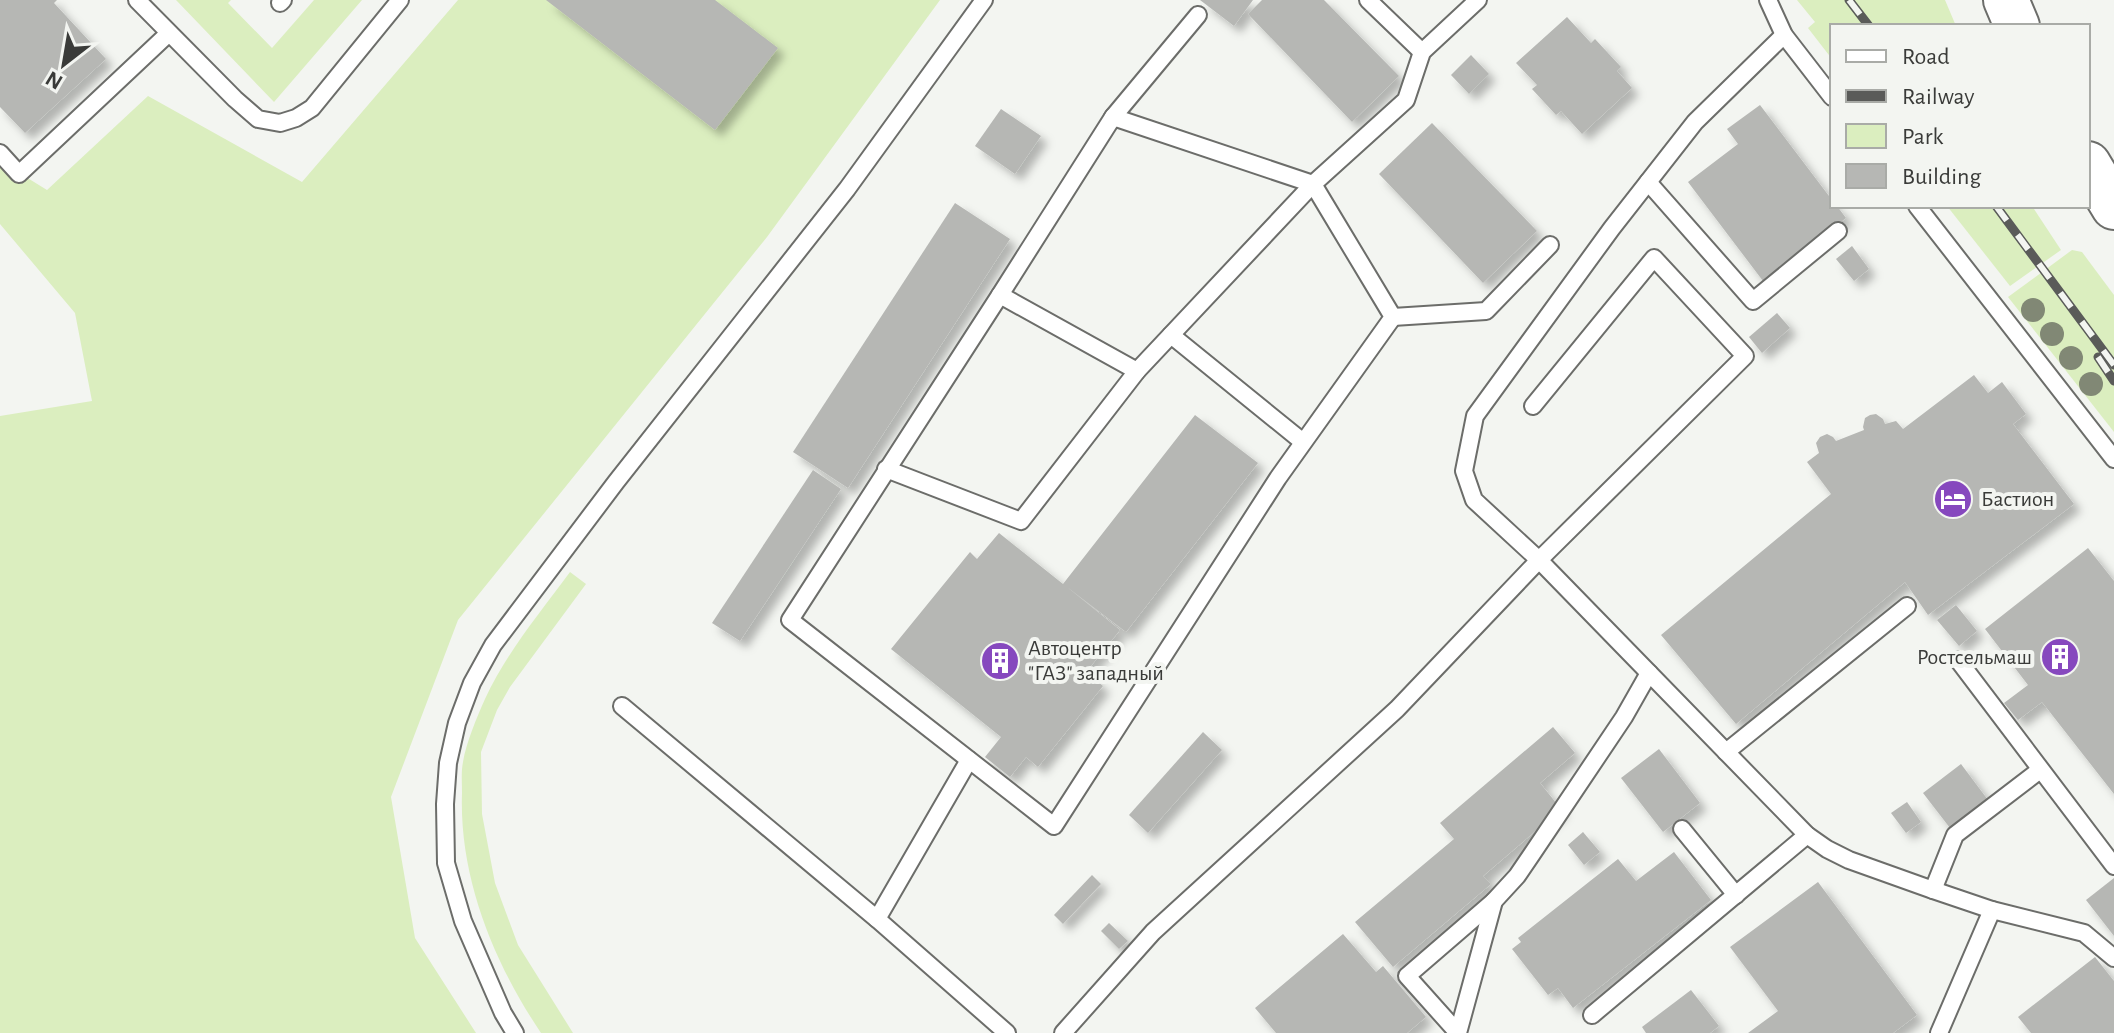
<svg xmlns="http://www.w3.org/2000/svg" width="2114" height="1033" viewBox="0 0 2114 1033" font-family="'Alegreya Sans',sans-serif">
<defs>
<filter id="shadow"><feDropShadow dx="7" dy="7" stdDeviation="4" flood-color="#0004"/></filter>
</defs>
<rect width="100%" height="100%" fill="#f3f5f1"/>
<g fill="#dbeebf">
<path d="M176,0H231L228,3L272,48L314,0H362L274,102Z"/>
<path d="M458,0H940L767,237L458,620L391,797L415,938L476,1033H0V416L92,401L75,313L0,224V161L47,190L148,96L302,182Z"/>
<path d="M1797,0H1945L1956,26H1832V59L1808,28L1815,22Z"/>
<path d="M1947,206H2032L2061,250L2010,286Z"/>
<path d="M2072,250L2082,252L2114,295V432L2008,297Z"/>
<path d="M570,572L586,584L510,687L497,710L481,752L482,814L495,883L518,945L573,1033H541C494,963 459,878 462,793C462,783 461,772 463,762C466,743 477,717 485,699C506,653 540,613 570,572Z"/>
</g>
<g fill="#b6b7b4" filter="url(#shadow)">
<path d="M0,0H57L54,3L106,59L25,133L0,107Z"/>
<path d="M546,0H715L778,48L715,130Z"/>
<path d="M1200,0H1253L1234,26Z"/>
<path d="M1262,0H1324L1399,76L1352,122L1248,14Z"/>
<path d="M1567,17L1591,43L1595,39L1621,67L1617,71L1632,88L1582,134L1561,111L1556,115L1532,89L1537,85L1516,63Z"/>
<path d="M1471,55L1489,74L1469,94L1451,75Z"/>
<path d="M1760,105L1832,200V206H1837L1846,218L1763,281L1688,182L1738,144L1727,129Z"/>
<path d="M1001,109L1041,136L1015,174L975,146Z"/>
<path d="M1432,123L1537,231L1483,283L1379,174Z"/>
<path d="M955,203L1010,239L848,488L793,452Z"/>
<path d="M1852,246L1869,269L1854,281L1836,259Z"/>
<path d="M1777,313L1790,328L1762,353L1749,337Z"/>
<path d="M1974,375L1988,393L2002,382L2026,414L2013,424L2074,504L1928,615L1905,582L1736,724L1661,635L1831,494L1807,462L1819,453L1816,443L1820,437L1827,434L1833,437L1836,441L1864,430L1863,427L1865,418L1870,415L1876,414L1883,419L1885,424L1896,421L1903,429Z"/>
<path d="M1195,415L1258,463L1126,632L1067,587L1120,630L1086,672L1103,686L1038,767L1026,757L1010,777L985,757L1001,737L891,649L970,552L977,559L999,533L1063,584Z"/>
<path d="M813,470L841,489L740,641L712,623Z"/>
<path d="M2088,548L2114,581V794L2042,702L2018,720L2004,703L2028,685L1985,629Z"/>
<path d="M1956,605L1977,631L1959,646L1937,620Z"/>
<path d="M1553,727L1575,753L1540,783L1561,809L1483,876L1491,884L1393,967L1355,922L1454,839L1440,823Z"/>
<path d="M1203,732L1222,750L1148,833L1129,815Z"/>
<path d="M1659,749L1700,803L1663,832L1621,778Z"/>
<path d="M1961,764L1988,800L1950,828L1923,793Z"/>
<path d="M1907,802L1921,822L1906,833L1891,813Z"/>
<path d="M1583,832L1600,852L1584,865L1568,845Z"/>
<path d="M1674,852L1711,900L1573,1008L1558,988L1548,995L1512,949L1521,942L1518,938L1618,859L1636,881Z"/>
<path d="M1092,875L1101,884L1063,924L1054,915Z"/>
<path d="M2114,878V936L2086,900Z"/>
<path d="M1818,882L1917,1015L1893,1033H1748L1778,1011L1730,947Z"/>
<path d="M1109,923L1128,941L1119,949L1101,931Z"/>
<path d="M1343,934L1376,972L1383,966L1426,1017L1407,1033H1276L1255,1008Z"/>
<path d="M2095,957L2114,981V1033H2031L2018,1017Z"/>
<path d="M1691,990L1719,1026L1710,1033H1646L1642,1027Z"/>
</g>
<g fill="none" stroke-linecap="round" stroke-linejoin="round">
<g stroke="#6c6d6a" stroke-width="20">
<g id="service">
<path d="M137,0L235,99L258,119L280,123L296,118L312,108L400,0"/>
<path d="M1368,0L1422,52"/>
<path d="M1768,0L1784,35L1832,97"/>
<path d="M280,3L283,0"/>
<path d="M1784,35L1695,122L1612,228L1475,416L1464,471L1474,500L1539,560L1807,835L1827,849L1849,860L1933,890L1992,910L2084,933L2114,958"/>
<path d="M1113,117L1313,184L1393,317L1278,478L1054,826L790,620L1000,295Z"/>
<path d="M1113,117L1198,15"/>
<path d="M0,153L19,174L169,33"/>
<path d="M1648,182L1753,301L1838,231"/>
<path d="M1917,206L2114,459"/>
<path d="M1000,295L1137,371"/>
<path d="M1393,317L1486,311L1550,245"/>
<path d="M1171,335L1303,442"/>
<path d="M886,469L1021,521L1137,371L1313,184L1406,100L1422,52L1478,0"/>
<path d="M1958,660L2114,866"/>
<path d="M622,706L877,919L1007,1033"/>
<path d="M1726,752L1907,606"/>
<path d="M1682,829L1736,895"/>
<path d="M1933,890L1955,835L2040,770"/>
<path d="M877,919L969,760"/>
<path d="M1592,1015L1807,835"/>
<path d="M515,1033L503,1013L463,921L446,863L445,804L448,763L457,723L472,683L493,645L616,482L847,189L984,0"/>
<path d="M1063,1033L1153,932L1397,709L1539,560L1745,356L1654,258L1533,406"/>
<path d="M1458,1033L1494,901L1517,876L1532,854L1624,717L1649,673"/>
<path d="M1458,1033L1407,976L1494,901"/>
<path d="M1939,1033L1992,910"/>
</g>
</g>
<g stroke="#6c6d6a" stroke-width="48">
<g id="secondary">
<path d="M2006,0L2017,26"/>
<path d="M2088,164L2114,207"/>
</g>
</g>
<use href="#service" stroke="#fff" stroke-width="16"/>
<use href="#secondary" stroke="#fff" stroke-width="44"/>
<g stroke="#5a5b59" stroke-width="9">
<g id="rail">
<path d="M1849,0L1869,26"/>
<path d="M1996,206L2114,365"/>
<path d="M2098,357L2114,381"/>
</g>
</g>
<use href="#rail" stroke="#f3f5f1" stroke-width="6" stroke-dasharray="18" stroke-linecap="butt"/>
</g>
<g fill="#818875">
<circle cx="2033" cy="310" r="12"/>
<circle cx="2052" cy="334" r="12"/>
<circle cx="2071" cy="358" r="12"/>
<circle cx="2091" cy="384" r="12"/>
</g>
<defs>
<g id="hotel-disc" transform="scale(2)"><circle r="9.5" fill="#8648be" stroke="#f3f5f1"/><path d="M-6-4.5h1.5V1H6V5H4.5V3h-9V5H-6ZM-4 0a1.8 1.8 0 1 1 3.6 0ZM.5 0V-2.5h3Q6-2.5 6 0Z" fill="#fff"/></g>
<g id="building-disc" transform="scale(2)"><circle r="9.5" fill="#8648be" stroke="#f3f5f1"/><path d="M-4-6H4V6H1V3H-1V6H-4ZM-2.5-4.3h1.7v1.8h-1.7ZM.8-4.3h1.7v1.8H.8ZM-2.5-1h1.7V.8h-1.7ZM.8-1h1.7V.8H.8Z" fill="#fff"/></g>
</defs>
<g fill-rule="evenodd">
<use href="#hotel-disc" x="1953" y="499"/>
<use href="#building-disc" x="2060" y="657"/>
<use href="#building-disc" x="1000" y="661"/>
</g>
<g text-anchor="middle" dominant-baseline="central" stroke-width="8" stroke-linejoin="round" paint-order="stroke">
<g font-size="22" fill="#3a3b39" stroke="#f3f5f1" text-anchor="start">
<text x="1981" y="499">Бастион</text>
<text x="1028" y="648">Автоцентр<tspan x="1028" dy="25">"ГАЗ" западный</tspan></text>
<text x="2032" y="657" text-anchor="end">Ростсельмаш</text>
</g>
</g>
<rect x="1830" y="24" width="260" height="184" fill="#f3f5f1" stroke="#a9aba7" stroke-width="2"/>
<rect x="1846" y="50" width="40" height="12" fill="#ffffff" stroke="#a9aba7" stroke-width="2"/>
<text x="1902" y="64" font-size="24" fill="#3a3b39">Road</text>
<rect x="1846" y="90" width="40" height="12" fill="#5a5b59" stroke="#a9aba7" stroke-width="2"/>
<text x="1902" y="104" font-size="24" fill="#3a3b39">Railway</text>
<rect x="1846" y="124" width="40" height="24" fill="#dbeebf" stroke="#a9aba7" stroke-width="2"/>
<text x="1902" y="144" font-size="24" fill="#3a3b39">Park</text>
<rect x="1846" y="164" width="40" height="24" fill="#b6b7b4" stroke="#a9aba7" stroke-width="2"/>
<text x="1902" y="184" font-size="24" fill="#3a3b39">Building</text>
<g transform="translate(64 64) rotate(211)" stroke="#f3f5f1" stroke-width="6" paint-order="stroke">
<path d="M0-6L14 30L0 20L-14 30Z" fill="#3a3b39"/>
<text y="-12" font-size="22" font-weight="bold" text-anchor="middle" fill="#3a3b39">N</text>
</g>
</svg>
